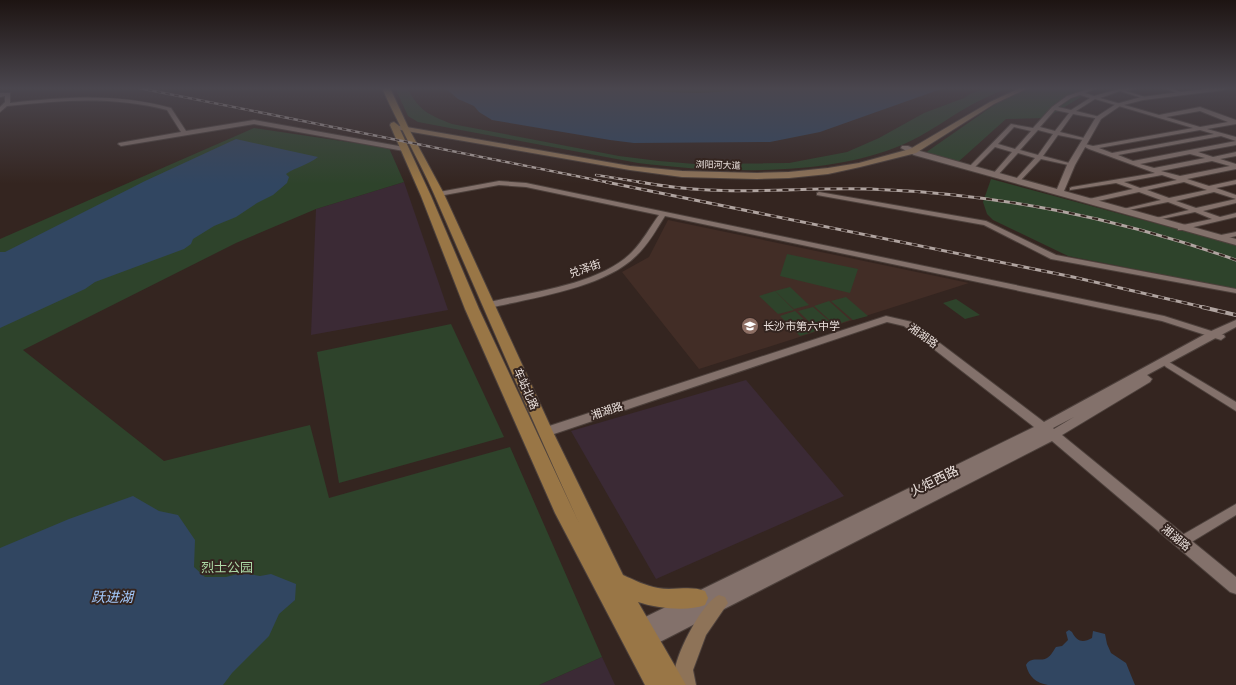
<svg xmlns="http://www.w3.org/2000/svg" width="1236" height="685" viewBox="0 0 1236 685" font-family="Rubik,'Noto Sans SC',sans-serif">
<rect width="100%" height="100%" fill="#342520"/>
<g fill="#3b2a35">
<path d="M404,182L448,310L311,335L316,209Z"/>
<path d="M746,380L844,496L656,579L571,431Z"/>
<path d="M602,657L615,685H539Z"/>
</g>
<path fill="#422d26" d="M668,220L969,283L699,369L622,272L649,257Z"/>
<g fill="#2e432b">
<path d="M395,88H407C420,111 427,114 452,124L619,156L659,161L695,164L789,163L847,152L879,138L924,113L964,98L970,94L986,88H1009C997,92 985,98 973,104C949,117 928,134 902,145C826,177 719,173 638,163L418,122L408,116Z"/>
<path d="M619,88H747C739,92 728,91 719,92C686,94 652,92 619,88Z"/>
<path d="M1029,88H1096L1046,118L1006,119L957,163L925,153L1007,96Z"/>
<path d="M254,128L389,148L404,182L316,209L236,243L23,350L164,461L310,425L329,498L510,447L602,657L539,685H0V239Z"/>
<path d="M991,179L1236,245V289L1068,256L993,220L987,214L983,202Z"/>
<path d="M787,254L858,269L850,293L780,276Z"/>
<path d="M790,287L809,305L794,309L775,291Z"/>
<path d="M775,291L794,310L778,314L759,296Z"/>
<path d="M846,297L868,316L853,320L831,301Z"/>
<path d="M956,299L980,315L965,319L943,303Z"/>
<path d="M829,301L850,320L835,325L814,306Z"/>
<path d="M813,307L835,326L819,331L798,311Z"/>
<path d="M795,311L816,331L800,336L780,316Z"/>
<path d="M451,324L504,437L339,483L317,352Z"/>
</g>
<g fill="#314661">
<path d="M445,88H619L669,92L699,93L730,91L747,88H944L820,132L770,142L634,143L610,140L492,120L479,112L474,106L458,99Z"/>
<path d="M236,139L318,157C308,165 296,167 286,174L289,177L287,183L273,195L257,203L236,217L214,226L193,239L191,244L184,249L95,282L85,289L0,328V252H5L145,181Z"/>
<path d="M133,496L159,511L178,515L195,540L194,567L205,577H226L242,573L260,576L271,574L296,584L295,600L279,614L269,636L232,673L223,685H0V548L69,519Z"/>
<path d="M1069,630L1072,632C1077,642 1083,643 1092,638L1093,631L1105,634L1107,644L1111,653L1126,663L1135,685H1048C1036,683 1029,677 1026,665C1031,656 1040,662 1047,658C1051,656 1053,651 1056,647L1062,646L1068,640L1066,632Z"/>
</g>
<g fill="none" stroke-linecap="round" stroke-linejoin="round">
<g stroke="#4d413c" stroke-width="2">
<g id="minor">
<path d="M1091,88H1097L1085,93L1094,96L1119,89L1136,88V89L1126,91L1145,97V99L1120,91L1100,98L1159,115L1200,107L1236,120V124L1207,129L1236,137V141L1221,136L1118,155L1133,161L1236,141V145L1198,152L1213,157L1236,152V156L1220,159L1236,164V169L1187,179L1209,186L1236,180V184L1216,188L1236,195V203L1203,211L1220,217L1236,213V217L1181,230H1178V226L1212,219L1195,212L1152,221V219L1189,210L1168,202L1119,212V210L1161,200L1139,192L1089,203L1086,201L1089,199L1133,189L1116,183L1070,190V188L1072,187L1155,173L1089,149L1081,145V143L1093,146L1193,128L1095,99L1076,111L1100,117V119L1073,114L1060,132L1088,139V141L1058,135L1043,156L1073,164V166L1041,159L1020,181H1016V179L1035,158L1018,153L997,176L995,177L992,175L1012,152L995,147L973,169L968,168L1011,124L1033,128L1052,107L1067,96ZM1080,95L1090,98L1071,110L1058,107L1071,98ZM1055,110L1069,113L1055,131L1040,127ZM1200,111L1228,122L1200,127L1166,117ZM1014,127L1031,131L1015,149L998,144ZM1038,130L1053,134L1038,155L1020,150ZM1200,130L1214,134L1112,153L1099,148ZM1190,154L1205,158L1154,168L1140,164ZM1212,161L1230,166L1180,176L1161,171ZM1162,175L1177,180L1140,188L1124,182ZM1184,182L1207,190L1169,198L1147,190ZM1214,192L1236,199L1196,208L1176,201Z"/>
<path d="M1164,88H1170L1184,93L1179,94Z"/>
<path d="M0,93H10V103C67,97 115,93 171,108L186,131L254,120L404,147L407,149L404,151L254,124L121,146L118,144L119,143L181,132L167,110C114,96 61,100 7,106L0,112V107L5,102V96L0,97Z"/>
<path d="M499,181L526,183L1164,316L1224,335L1225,337L1221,340L1162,321L665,216C656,230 648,245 636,256C604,288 532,298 489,308L485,305L486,303C529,292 600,285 632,252C643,241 650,227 659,215L526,187L499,185L439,196L436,194L439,192Z"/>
<path d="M819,192L986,221L1056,255L1236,289V293L1051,259L984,225L817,195V193Z"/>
<path d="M1236,232V236L1219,240L1215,238L1216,236Z"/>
<path d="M1169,362L1236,402V411L1166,367L1164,365L1166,363Z"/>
<path d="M1236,504V515L1185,546L1181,547L1177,546L1175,542L1177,538Z"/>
</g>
</g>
<g stroke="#4d413c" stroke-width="2">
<g id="tertiary">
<path d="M1212,88H1227L1224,90L1143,100L1120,106L1101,119L1075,165L1064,191L1236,239V245L914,155L901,148L902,146H908L920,151L1057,189L1067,165L1096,117L1116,104L1141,97Z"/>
<path d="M886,316L912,322L1044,422L1209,332L1236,320V327L1147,375L1152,379L1150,382L1062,435L1236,577V594L1230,592L1052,441L650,647L644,649L638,647L636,641L637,638L631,636L629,630L631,624L1034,427L904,326L887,322L545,437L540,435L539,432L540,429ZM1074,417L1054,429L1053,428Z"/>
</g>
</g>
<g stroke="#4d413c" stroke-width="2">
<g id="secondary">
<path d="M1020,88H1028L994,104L916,153L860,167L828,174L789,178L757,179L682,177L630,170L395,129L391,127L395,125L630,166L682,171L757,173L789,172L828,168L859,163L910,149L990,102Z"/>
<path d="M719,595L725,597L728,603L706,635L693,670L696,685H676C676,680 674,674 675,669C678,651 702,602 719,595Z"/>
</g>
</g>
<g stroke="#4d413c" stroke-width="2">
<path id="primary" d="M382,88H390L409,129L443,192L553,432L623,575C634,580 646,586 658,588C674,591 690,585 705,591L708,598L705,605C687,612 656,608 638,602L686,685H645L555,513L465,309L421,196L390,125L391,123L394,122L398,125L431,196L479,309L579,523C529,414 482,304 434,194C418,158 398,124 382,88Z"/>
</g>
<use href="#minor" fill="#83716b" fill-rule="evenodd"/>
<use href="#tertiary" fill="#83716b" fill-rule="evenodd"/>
<use href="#secondary" fill="#8e7358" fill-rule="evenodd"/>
<use href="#primary" fill="#997646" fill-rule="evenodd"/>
<g stroke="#b0a4a0" stroke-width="2.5">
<g id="rail-far2">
<path d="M139,88L611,183"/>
<path d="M596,175L646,183"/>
</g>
</g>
<g stroke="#b0a4a0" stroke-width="3">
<g id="rail-far1">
<path d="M606,182L1073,277L1207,308"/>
<path d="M639,182C662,186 685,189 709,190C762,193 816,187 870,189C999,194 1115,217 1236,260"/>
</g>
</g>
<g stroke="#b0a4a0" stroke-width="4">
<path id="rail" d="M1202,307L1236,315"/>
</g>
<use href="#rail-far2" stroke="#342520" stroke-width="1.5" stroke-dasharray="4.5" stroke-linecap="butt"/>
<use href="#rail-far1" stroke="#342520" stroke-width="2" stroke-dasharray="6" stroke-linecap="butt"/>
<use href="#rail" stroke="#342520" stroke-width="2.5" stroke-dasharray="8" stroke-linecap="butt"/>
</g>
<linearGradient id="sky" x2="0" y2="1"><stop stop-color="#1d1412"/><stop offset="0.48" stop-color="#4a464e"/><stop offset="1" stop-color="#4a464e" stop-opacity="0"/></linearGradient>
<rect width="1236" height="184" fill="url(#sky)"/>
<defs>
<g id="school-disc" transform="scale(0.9)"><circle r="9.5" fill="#8d6e63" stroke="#342520"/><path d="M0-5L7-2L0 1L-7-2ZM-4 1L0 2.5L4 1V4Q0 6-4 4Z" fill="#fff"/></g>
</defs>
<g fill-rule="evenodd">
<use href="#school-disc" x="750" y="326"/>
</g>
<g text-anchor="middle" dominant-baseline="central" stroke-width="4" stroke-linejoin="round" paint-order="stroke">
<g font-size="9" fill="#ebe1dd" stroke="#342520">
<text transform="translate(718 165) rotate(2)">浏阳河大道</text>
</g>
<g font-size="11" fill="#ebe1dd" stroke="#342520">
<text transform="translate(585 269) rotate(-19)">兑泽街</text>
<text transform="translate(923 336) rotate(36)">湘湖路</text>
<text transform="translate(526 389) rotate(66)">车站北路</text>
<text transform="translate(607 411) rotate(-18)">湘湖路</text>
<text transform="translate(1176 538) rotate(40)">湘湖路</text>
</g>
<g font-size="11" fill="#ebe1dd" stroke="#342520" text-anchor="start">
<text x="763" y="326">长沙市第六中学</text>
</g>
<g font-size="13" fill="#ebe1dd" stroke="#342520">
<text transform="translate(934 481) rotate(-26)">火炬西路</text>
</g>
<g font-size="13" fill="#acd8a6" stroke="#342520">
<text x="227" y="567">烈士公园</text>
</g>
<g font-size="14" font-style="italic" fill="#a4cafd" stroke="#342520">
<text x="112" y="597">跃进湖</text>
</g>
</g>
</svg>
